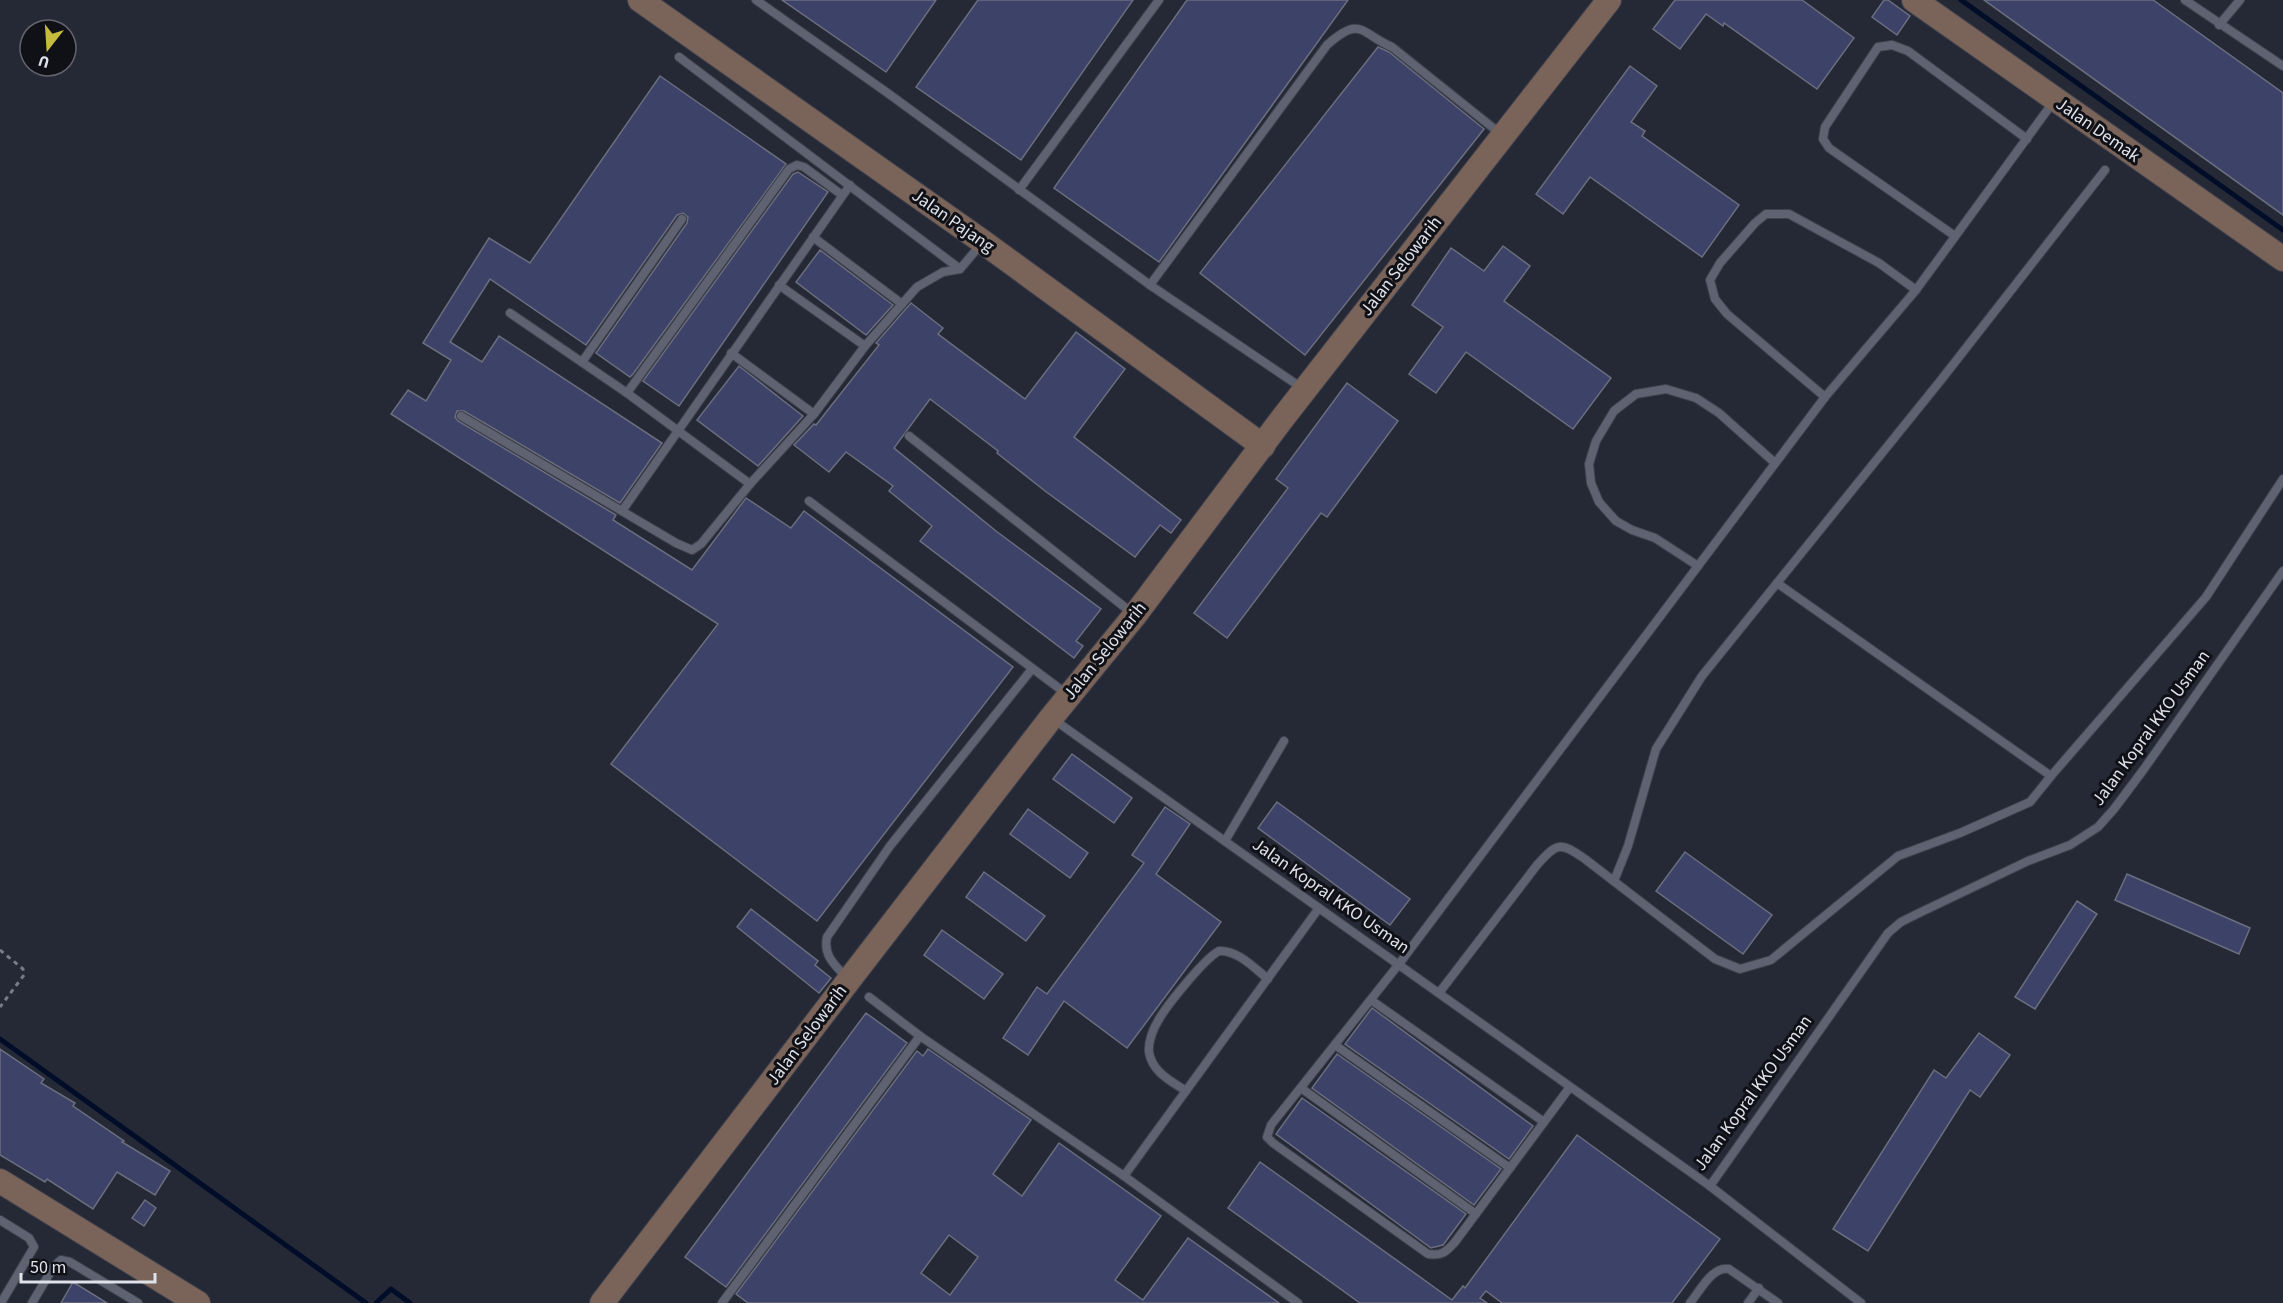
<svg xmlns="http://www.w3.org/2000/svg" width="2283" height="1303" viewBox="0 0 2283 1303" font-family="'Source Sans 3',sans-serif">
<rect width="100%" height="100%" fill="#252835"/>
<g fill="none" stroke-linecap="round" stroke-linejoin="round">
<g stroke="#000d29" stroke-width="5">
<path d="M1961,0L2283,230"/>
<path d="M0,1039L366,1303"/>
<path d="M376,1303L391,1289L410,1303"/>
</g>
</g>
<g fill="#3c4268" stroke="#6b6e7e" stroke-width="1.5" fill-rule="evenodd">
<path d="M782,0H936L886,72Z"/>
<path d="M978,0H1133L1021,160L916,87Z"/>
<path d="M1187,0H1348L1159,262L1054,188Z"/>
<path d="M1675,0H1802L1854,38L1817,89L1724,23L1723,26L1706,14L1680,49L1653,29Z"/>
<path d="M1884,0H1888L1910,16L1897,35L1872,17Z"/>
<path d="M1984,0H2153L2283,93V215Z"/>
<path d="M1378,47L1389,52L1484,129L1305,355L1200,273Z"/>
<path d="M1630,66L1657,86L1631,122L1645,131L1642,136L1739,205L1702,257L1590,177L1563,214L1536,194Z"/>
<path d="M660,76L786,164L633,374L630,377L596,353L687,223L688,217L683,213L677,215L586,345L490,279L450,342L482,362L499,336L662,443L620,503L464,411H457L455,417L458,421L616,515L613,520L692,570L746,498L791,528L804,511L1013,667L817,921L611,764L718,624L391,414L408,390L426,401L451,360L423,343L489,238L530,263Z"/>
<path d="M798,172L828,192L679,406L643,381L793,174Z"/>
<path d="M1503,246L1530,266L1504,301L1611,378L1573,429L1466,352L1436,393L1409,374L1443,327L1412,305L1451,248L1484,271Z"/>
<path d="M820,250L893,305L866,335L796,282Z"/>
<path d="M911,303L943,328L938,334L1025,399L1076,332L1125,369L1074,437L1181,520L1171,533L1160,525L1135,557L1045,491L997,453L998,451L930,399L894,448L996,531L1101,609L1076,641L1083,646L1074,658L920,541L932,526L889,491L893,486L846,452L829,472L794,445L814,424L816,425L879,345L876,343Z"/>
<path d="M739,366L803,416L758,466L697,420Z"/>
<path d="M1347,383L1398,421L1327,517L1321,513L1227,638L1194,613L1288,488L1276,479Z"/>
<path d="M1072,754L1132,798L1114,823L1053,779Z"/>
<path d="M1277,802L1410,899L1390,925L1258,828Z"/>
<path d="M1165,807L1190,824L1156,874L1221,922L1127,1048L1064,1001L1028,1055L1003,1038L1037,987L1047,994L1144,863L1132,855Z"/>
<path d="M1028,809L1088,853L1070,878L1010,834Z"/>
<path d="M1685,852L1772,915L1743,954L1656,891Z"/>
<path d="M984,872L1045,916L1026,941L966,897Z"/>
<path d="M2127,874L2250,928L2239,954L2115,900Z"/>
<path d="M2077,901L2097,914L2035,1009L2015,997Z"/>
<path d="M751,909L818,961L815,965L831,978L819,993L737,927Z"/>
<path d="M942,930L1003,974L984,999L924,955Z"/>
<path d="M1372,1008L1533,1126L1509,1159L1345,1044Z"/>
<path d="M866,1013L907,1043L726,1287L685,1257Z"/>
<path d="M1979,1033L2010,1055L1980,1097L1970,1090L1868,1251L1833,1229L1934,1070L1946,1078Z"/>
<path d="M0,1049L44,1079L41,1083L75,1103L73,1106L124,1141L122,1142L170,1171L155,1195L117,1172L93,1209L47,1179L45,1182L0,1155Z"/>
<path d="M928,1049L1031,1120L993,1174L1022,1196L1059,1143L1161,1216L1115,1280L1143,1300L1188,1238L1279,1303H748L736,1294L917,1051L923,1056ZM949,1235L978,1257L950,1295L921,1273Z"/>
<path d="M1337,1054L1501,1169L1474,1205L1312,1088Z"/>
<path d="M1302,1098L1466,1214L1443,1245L1431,1248L1276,1134Z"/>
<path d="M1577,1135L1720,1239L1672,1303H1502L1486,1291L1480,1298L1487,1303H1360L1228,1208L1260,1162L1452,1300L1463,1286L1465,1288Z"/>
<path d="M145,1200L156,1208L144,1226L132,1218Z"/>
<path d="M73,1282L107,1303H61Z"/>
</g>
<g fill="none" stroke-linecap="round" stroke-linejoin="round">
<g stroke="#41424d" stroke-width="10">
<g id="lane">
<path d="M756,0L889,94L1150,285L1302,388"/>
<path d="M2185,0L2283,66"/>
<path d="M2219,25L2240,0"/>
<path d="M679,57L960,269"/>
<path d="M1019,190L1159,0"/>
<path d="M1955,236L1829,148L1823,139L1825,127L1878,47L1892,45L1908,51L2027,139"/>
<path d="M813,237L902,304"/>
<path d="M779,285L865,346"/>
<path d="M1150,285L1327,45C1361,15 1360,33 1392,47L1502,135"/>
<path d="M510,313L627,393L750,484"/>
<path d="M731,353L814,414"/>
<path d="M582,362L682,219"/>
<path d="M627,393L789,169L797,165L804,167L842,195"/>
<path d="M1825,397L1727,314L1715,299L1710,280L1720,263L1755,223L1766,214H1789L1879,263L1916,290"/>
<path d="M461,416L676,543L692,550L701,544L750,484L814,414L865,346L917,287L943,272L960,269L982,243"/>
<path d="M909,436L1132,613"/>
<path d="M809,501L1068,695"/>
<path d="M622,511L850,185"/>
<path d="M1698,566L1655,538L1632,530L1616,521L1599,502L1591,483L1589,464L1596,441L1614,411L1636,394L1666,389L1696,398L1719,413L1775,463"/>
<path d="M1777,583L2051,776"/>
<path d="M1053,719L1710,1186L1888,933L1901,922L1917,914L2028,861L2070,845L2098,827L2114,809L2144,769L2283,571"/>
<path d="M1225,841L1284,741"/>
<path d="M1614,881L1628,846L1656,749L1702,676L1941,380L2105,170"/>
<path d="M847,978C835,965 823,956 827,937L890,846L1032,669"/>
<path d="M1439,993L1537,865C1557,843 1560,841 1585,859L1715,959L1740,969L1771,960L1898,856L1960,833L2030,802L2051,776L2206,597L2283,479"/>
<path d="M869,997L920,1036L1124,1176L1298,1303"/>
<path d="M1371,1000L1544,1122"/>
<path d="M1335,1045L1510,1168"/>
<path d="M1570,1087L1455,1242C1446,1252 1442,1256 1428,1254L1273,1143L1267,1137L1271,1125L1399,964L1825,397L1916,290L2054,101"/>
<path d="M1301,1088L1476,1214"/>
<path d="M1186,1091C1171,1081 1152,1072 1149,1052C1148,1042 1153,1029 1158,1021C1166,1006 1205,958 1219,951C1238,950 1254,968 1268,979"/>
<path d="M1124,1176L1319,908"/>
<path d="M1710,1186L1861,1303"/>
<path d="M0,1220L29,1238L34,1247L1,1303"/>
<path d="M32,1303L54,1266L61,1260L70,1262L138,1303"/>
<path d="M722,1303L920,1036"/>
<path d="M1690,1303C1700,1291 1712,1266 1729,1269L1778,1303"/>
<path d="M1748,1303L1759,1288"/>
</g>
</g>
<g stroke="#41424d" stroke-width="26">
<g id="secondary">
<path d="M640,0L983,242L1263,446"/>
<path d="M1914,0L2283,259"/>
<path d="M0,1181L198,1303"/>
<path d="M602,1303L849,980L1051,718L1135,615L1282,419L1609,0"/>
</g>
</g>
<path stroke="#797b86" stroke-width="3" stroke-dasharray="4.5 4.5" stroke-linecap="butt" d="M0,950L23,969L24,975L0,1007"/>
<use href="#lane" stroke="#5f6271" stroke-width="8"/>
<use href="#secondary" stroke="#7a645a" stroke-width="24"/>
</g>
<g text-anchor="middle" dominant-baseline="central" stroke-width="6" stroke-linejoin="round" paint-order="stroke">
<g font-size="18" fill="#e0e2ea" stroke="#101117">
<text transform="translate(2098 130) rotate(35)">Jalan Demak</text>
<text transform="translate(953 221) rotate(35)">Jalan Pajang</text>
<text transform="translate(1401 266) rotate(-52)">Jalan Selowarih</text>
<text transform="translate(1105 651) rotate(-51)">Jalan Selowarih</text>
<text transform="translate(2151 728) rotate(-54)">Jalan Kopral KKO Usman</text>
<text transform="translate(1331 896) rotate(35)">Jalan Kopral KKO Usman</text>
<text transform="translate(807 1035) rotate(-53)">Jalan Selowarih</text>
<text transform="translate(1753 1093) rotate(-54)">Jalan Kopral KKO Usman</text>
</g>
</g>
<g transform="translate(48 48) rotate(197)"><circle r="28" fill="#101117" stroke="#63656b" stroke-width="1.5"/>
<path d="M0-4.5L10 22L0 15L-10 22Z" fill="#c5bc3d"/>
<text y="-9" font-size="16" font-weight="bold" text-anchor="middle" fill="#e0e2ea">U</text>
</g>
<path d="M21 1273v9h134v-9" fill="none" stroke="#e0e2ea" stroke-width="3"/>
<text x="30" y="1273" font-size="18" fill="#e0e2ea" stroke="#101117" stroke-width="4.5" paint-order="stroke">50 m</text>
</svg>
